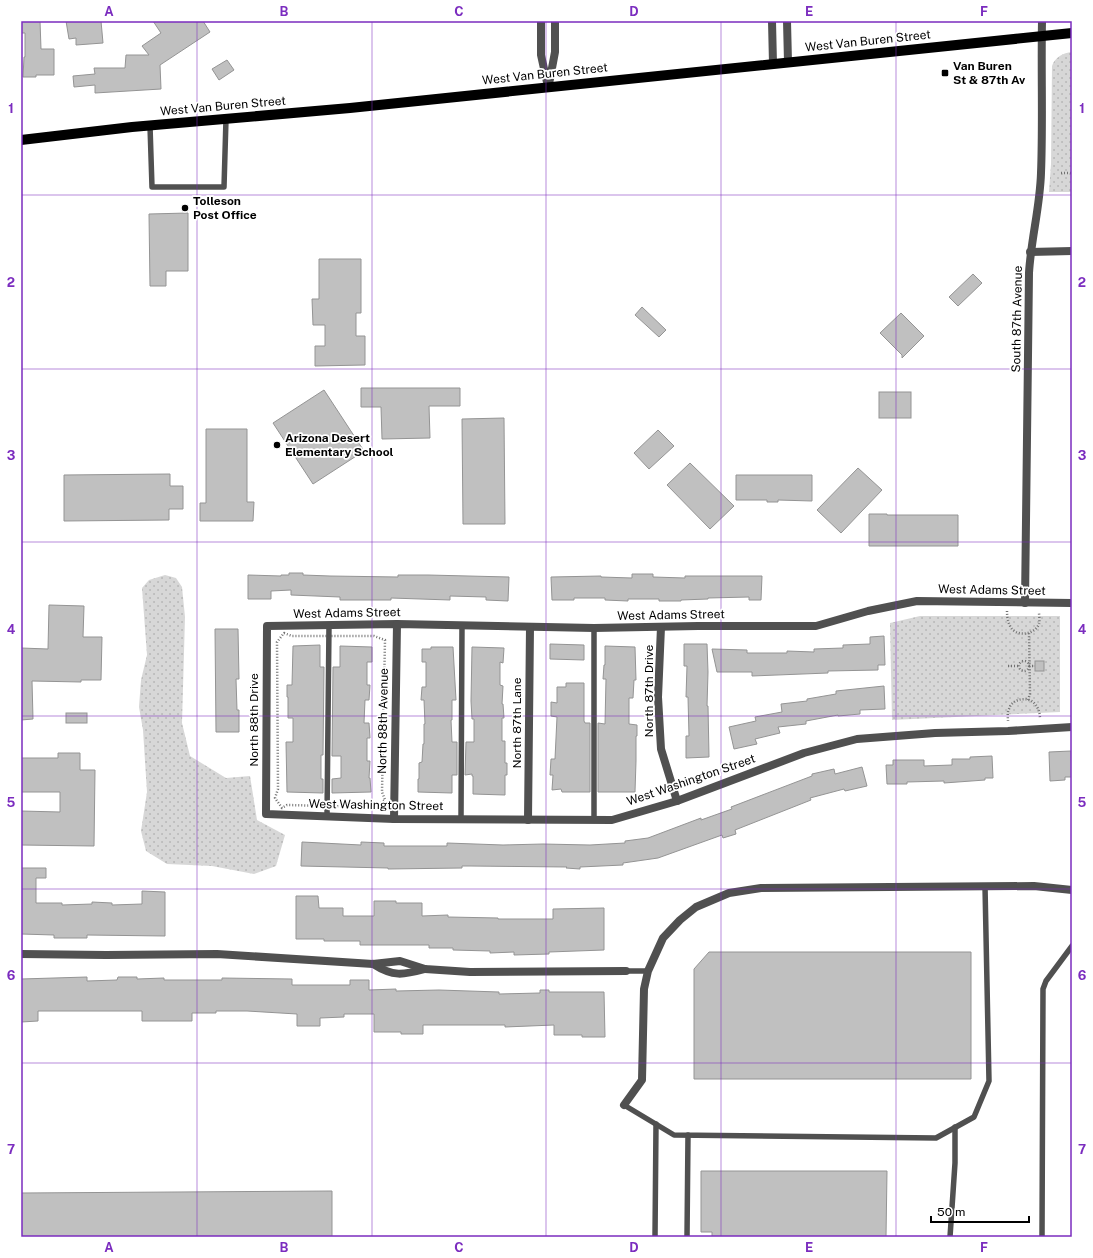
<svg xmlns="http://www.w3.org/2000/svg" width="1093" height="1258" viewBox="0 0 1093 1258" font-family="'Public Sans',sans-serif">
<defs>
<pattern id="park-dots" width="8" height="8" patternUnits="userSpaceOnUse"><rect width="8" height="8" fill="#d7d7d7"/><path d="M2 2h.1M6 6h.1" fill="none" stroke="#b7b7b7" stroke-width="1.8" stroke-linecap="round"/></pattern>
</defs>
<rect width="100%" height="100%" fill="#fff"/>
<g fill="url(#park-dots)">
<path d="M1072,52V192H1049L1051,164L1052,66C1055,57 1063,53 1072,52Z"/>
<path d="M165,575L176,578L182,587L185,617L182,723L190,756L226,778L250,776L257,820L285,835L276,866L254,874L212,866L167,864L146,851L141,831L147,792L143,730L139,707L141,680L147,655L142,588L149,580Z"/>
<path d="M920,616H1060V712L892,720L890,623Z"/>
</g>
<g fill="#c0c0c0" stroke="#949494">
<path d="M21,21H40L41,49H54V75H36V77H23L24,57H25V33H21Z"/>
<path d="M66,21H101L103,43L76,45V38L69,39Z"/>
<path d="M153,21H203L210,32L160,65L161,89L95,93V85L74,87L73,76L95,74L94,68H125L126,55H149L142,46L161,33Z"/>
<path d="M227,60L234,70L219,80L212,69Z"/>
<path d="M188,213V271H166V286H150L149,214Z"/>
<path d="M319,259H361V313H356V336H365V365L315,366V346H325V325H313L312,299H319Z"/>
<path d="M973,274L982,283L958,306L949,297Z"/>
<path d="M642,307L666,330L659,337L635,315Z"/>
<path d="M901,313L924,336L902,358V355L880,333Z"/>
<path d="M361,388H460V406H429L430,438L382,439L381,407H361Z"/>
<path d="M324,390L364,451L313,484L273,423Z"/>
<rect x="879" y="392" width="32" height="26"/>
<path d="M504,418L505,524H463L462,419Z"/>
<path d="M206,429H247V502H254L253,521H200V503H206Z"/>
<path d="M658,430L674,446L649,469L634,453Z"/>
<path d="M690,463L734,506L710,529L667,485Z"/>
<path d="M858,468L882,490L841,533L817,510Z"/>
<path d="M170,474V486H183V509H169V520L64,521V475Z"/>
<path d="M736,475H812V501L778,500V502H767V500H736Z"/>
<path d="M869,514H887V515H958V546H869Z"/>
<path d="M289,573H303V575L330,576L398,577V575H428L509,577L508,601L486,600V597L450,596V600L391,598V600H340V597L291,595V590L271,591V599H248V575L281,576V575H289Z"/>
<path d="M632,574H653V577L685,578V576H762L761,600H749V597L708,598V599L681,600V601H659V599H628V601L605,600V598H574V600H552L551,577L601,576V577L632,578Z"/>
<path d="M49,605L84,606L83,637H102L101,680H81V682L32,681L33,719L21,720V648L48,649Z"/>
<path d="M215,629H238L239,679H236L237,710H239V732H216Z"/>
<path d="M884,636L885,665H878V670L828,671V673L752,676V672H717L712,649L747,650V653H787V651L814,652V649L843,648V645L870,644V637Z"/>
<path d="M550,644L584,645V660L550,659Z"/>
<path d="M684,644H707L708,672L707,706H708L709,757L686,758V736H689L688,697H686L687,666H684Z"/>
<path d="M320,645V667H324L323,755H321V779H323V793L287,792L286,742H293V718H288V697H287V685H292L293,646Z"/>
<path d="M340,646L372,647V662H367V685H370L369,700H365L364,723H369L370,738H367V761H370L369,778H370L371,792L332,793V779L341,778V756H332L333,667H340Z"/>
<path d="M605,646L635,647L636,680H634L633,698H629V724L637,725V736H636V761L635,792H598V723L605,724L606,679H603L604,665H605Z"/>
<path d="M431,647H453L456,700H452V720H451L452,742H457V775H452V793L418,792V779H419V763L422,762L423,744H424V724H425L424,700H421L422,687H426V662H422V649H431Z"/>
<path d="M472,647L504,648L503,663L500,662V685L503,686L502,704H503L504,718H502V741H505V763H507V775H505V795L473,794V776H472V774L465,775L466,742H474V719H472L471,701Z"/>
<rect x="1035" y="661" width="9" height="10"/>
<path d="M566,683H584V721L585,723H590V792H562L561,789L552,790L553,775H550L551,759H555L557,717L551,716V702L557,703V687H566Z"/>
<path d="M884,686L885,709L860,710V714L838,716V715L806,721V724L778,727L780,733L755,739L757,744L734,749L729,727L756,721L755,717L782,712L781,704L807,701V699L836,694V691Z"/>
<rect x="66" y="713" width="21" height="10"/>
<path d="M1071,751L1072,777H1065V780L1050,781L1049,752Z"/>
<path d="M58,753H80V770H95L94,846L21,845V811L60,812V792H21V758H58Z"/>
<path d="M992,756L993,778H985V780L944,783V781L907,782V784H887L886,765H893V760H924V766L952,765V759H970V757Z"/>
<path d="M862,767L867,786L845,791L844,789L810,798L811,800L735,830L736,834L723,838L722,835L658,858L623,863V865L580,867V869L566,868L567,867L470,866H462V868L388,869V868L301,866L302,842L361,845V842L384,843V846H447V843L503,845L543,844L590,845L625,843V841L648,838L701,818V820L732,809L731,807L812,776V774L834,769L835,774Z"/>
<path d="M21,868H46V878H36V903H62V905L92,904V902L112,903V905L142,904V891L165,892V936L87,935V938H54V935L21,934Z"/>
<path d="M296,896H318L319,908H343V916H374V901H396V903H422V916L448,915V917L498,918V919H553V909L604,908V950L549,952V954L514,955V952L490,953V951L453,950V948H429V945H360V941H324V939H296Z"/>
<path d="M709,952H971V1079H694V969Z"/>
<path d="M87,977V981L117,980L118,977H137V979L164,978V980H222V978L292,979V985H350V980H369V990L396,989V991L439,990L499,992V994L540,993V990H549V992H604L605,1037H582V1035H554V1025L505,1027V1025H423V1034H401V1032H374V1014H344V1017L320,1018V1026H297V1014L247,1011H216V1013H192V1021H142V1011H38V1021L21,1022V979Z"/>
<path d="M701,1171H887L886,1237H712V1232H701Z"/>
<path d="M332,1191V1237H21V1193Z"/>
</g>
<g fill="none" stroke-linecap="round" stroke-linejoin="round">
<g stroke="#727272" stroke-width="2.5" stroke-dasharray="1 2" stroke-linecap="butt">
<path d="M1061,173H1072"/>
<path d="M1007,611C1007,617 1008,624 1012,629C1019,637 1035,634 1039,624C1040,621 1039,615 1039,612"/>
<path d="M284,633L292,636H374L385,640L382,792L385,800L376,807L287,805L282,808L275,798L278,789L277,642Z"/>
<circle cx="1024" cy="666" r="5"/>
<path d="M1008,666H1018"/>
<path d="M1029,666H1035"/>
<path d="M1028,700L1030,694L1029,633"/>
<path d="M1008,721C1008,718 1007,712 1009,709C1012,698 1029,696 1035,704C1039,709 1040,714 1040,719"/>
</g>
<g stroke="#505050" stroke-width="5.5">
<path d="M150,126L152,187H224L226,119"/>
<path d="M327,817L329,625"/>
<path d="M461,819L462,625"/>
<path d="M594,820V628"/>
<path d="M626,971H648"/>
<path d="M624,1105L674,1135L936,1138L974,1117L989,1081L985,886"/>
<path d="M655,1237L656,1124"/>
<path d="M687,1237L688,1135"/>
<path d="M950,1237L955,1163V1127"/>
<path d="M1042,1237L1043,989L1046,981L1072,946"/>
</g>
<g stroke="#505050" stroke-width="8">
<path d="M541,21V55L548,87"/>
<path d="M772,21L773,64"/>
<path d="M787,21L788,62"/>
<path d="M549,84L555,52V21"/>
<path d="M1030,252L1072,251"/>
<path d="M1025,603L1029,273C1031,239 1040,207 1041,173C1043,123 1041,72 1042,21"/>
<path d="M1072,603L917,601L868,611L816,626H698L594,628L397,624L267,626L266,814L394,819L612,820L677,801L804,753L857,739L935,733L1008,731L1072,727"/>
<path d="M661,627L658,697L661,749L677,801"/>
<path d="M394,819L397,624"/>
<path d="M528,820L530,627"/>
<path d="M21,954L106,955L217,954L373,964L400,961L425,969L470,972L626,971"/>
<path d="M373,964C393,977 403,975 425,969"/>
<path d="M624,1105L642,1080L644,989L648,971L663,938L680,920L696,907L729,893L761,888L1034,886L1072,890"/>
</g>
<path stroke="#000" stroke-width="10" d="M21,140L132,127L350,108L1072,33"/>
</g>
<path fill="none" stroke="#7b2cbf" stroke-width="1" stroke-opacity="0.55" d="M197,21V1237M372,21V1237M546,21V1237M721,21V1237M896,21V1237M21,195H1072M21,369H1072M21,542H1072M21,716H1072M21,889H1072M21,1063H1072"/>
<g fill="#000" stroke="#fff" stroke-width="1.5">
<rect x="941" y="69" width="8" height="8" rx="2"/>
<circle cx="185" cy="208" r="4"/>
<circle cx="277" cy="445" r="4"/>
</g>
<g text-anchor="middle" dominant-baseline="central" stroke-width="3.5" stroke-linejoin="round" paint-order="stroke">
<g font-size="12" fill="#000" stroke="#fff">
<text transform="translate(868 41) rotate(-6)">West Van Buren Street</text>
<text transform="translate(545 74) rotate(-6)">West Van Buren Street</text>
<text transform="translate(223 106) rotate(-5)">West Van Buren Street</text>
<text transform="translate(1017 319) rotate(-89)">South 87th Avenue</text>
<text transform="translate(992 590) rotate(1)">West Adams Street</text>
<text transform="translate(347 613) rotate(-1)">West Adams Street</text>
<text transform="translate(671 615) rotate(-1)">West Adams Street</text>
<text transform="translate(649 691) rotate(-90)">North 87th Drive</text>
<text transform="translate(254 720) rotate(-90)">North 88th Drive</text>
<text transform="translate(383 721) rotate(-89)">North 88th Avenue</text>
<text transform="translate(517 723) rotate(-90)">North 87th Lane</text>
<text transform="translate(691 780) rotate(-19)">West Washington Street</text>
<text transform="translate(376 805) rotate(1)">West Washington Street</text>
</g>
<g font-size="12" font-weight="bold" fill="#000" stroke="#fff" text-anchor="start">
<text x="953" y="66">Van Buren<tspan x="953" dy="14">St &amp; 87th Av</tspan></text>
<text x="193" y="201">Tolleson<tspan x="193" dy="14">Post Office</tspan></text>
<text x="285" y="438">Arizona Desert<tspan x="285" dy="14">Elementary School</tspan></text>
</g>
</g>
<rect width="1093" height="1258" fill="none" stroke="#ffffff" stroke-width="44"/>
<path d="M931 1216v6h98v-6" fill="none" stroke="#000000" stroke-width="2"/>
<text x="937" y="1216" font-size="12" fill="#000000" stroke="#ffffff" stroke-width="3" paint-order="stroke">50 m</text>
<rect x="22" y="22" width="1049" height="1214" fill="none" stroke="#7b2cbf" stroke-width="1.5"/>
<g font-size="13" text-anchor="middle" font-weight="bold" fill="#7b2cbf">
<text x="109" y="16">A</text>
<text x="284" y="16">B</text>
<text x="459" y="16">C</text>
<text x="634" y="16">D</text>
<text x="809" y="16">E</text>
<text x="984" y="16">F</text>
<text x="11" y="113">1</text>
<text x="1082" y="113">1</text>
<text x="11" y="287">2</text>
<text x="1082" y="287">2</text>
<text x="11" y="460">3</text>
<text x="1082" y="460">3</text>
<text x="11" y="634">4</text>
<text x="1082" y="634">4</text>
<text x="11" y="807">5</text>
<text x="1082" y="807">5</text>
<text x="11" y="980">6</text>
<text x="1082" y="980">6</text>
<text x="11" y="1154">7</text>
<text x="1082" y="1154">7</text>
<text x="109" y="1252">A</text>
<text x="284" y="1252">B</text>
<text x="459" y="1252">C</text>
<text x="634" y="1252">D</text>
<text x="809" y="1252">E</text>
<text x="984" y="1252">F</text>
</g>
</svg>
